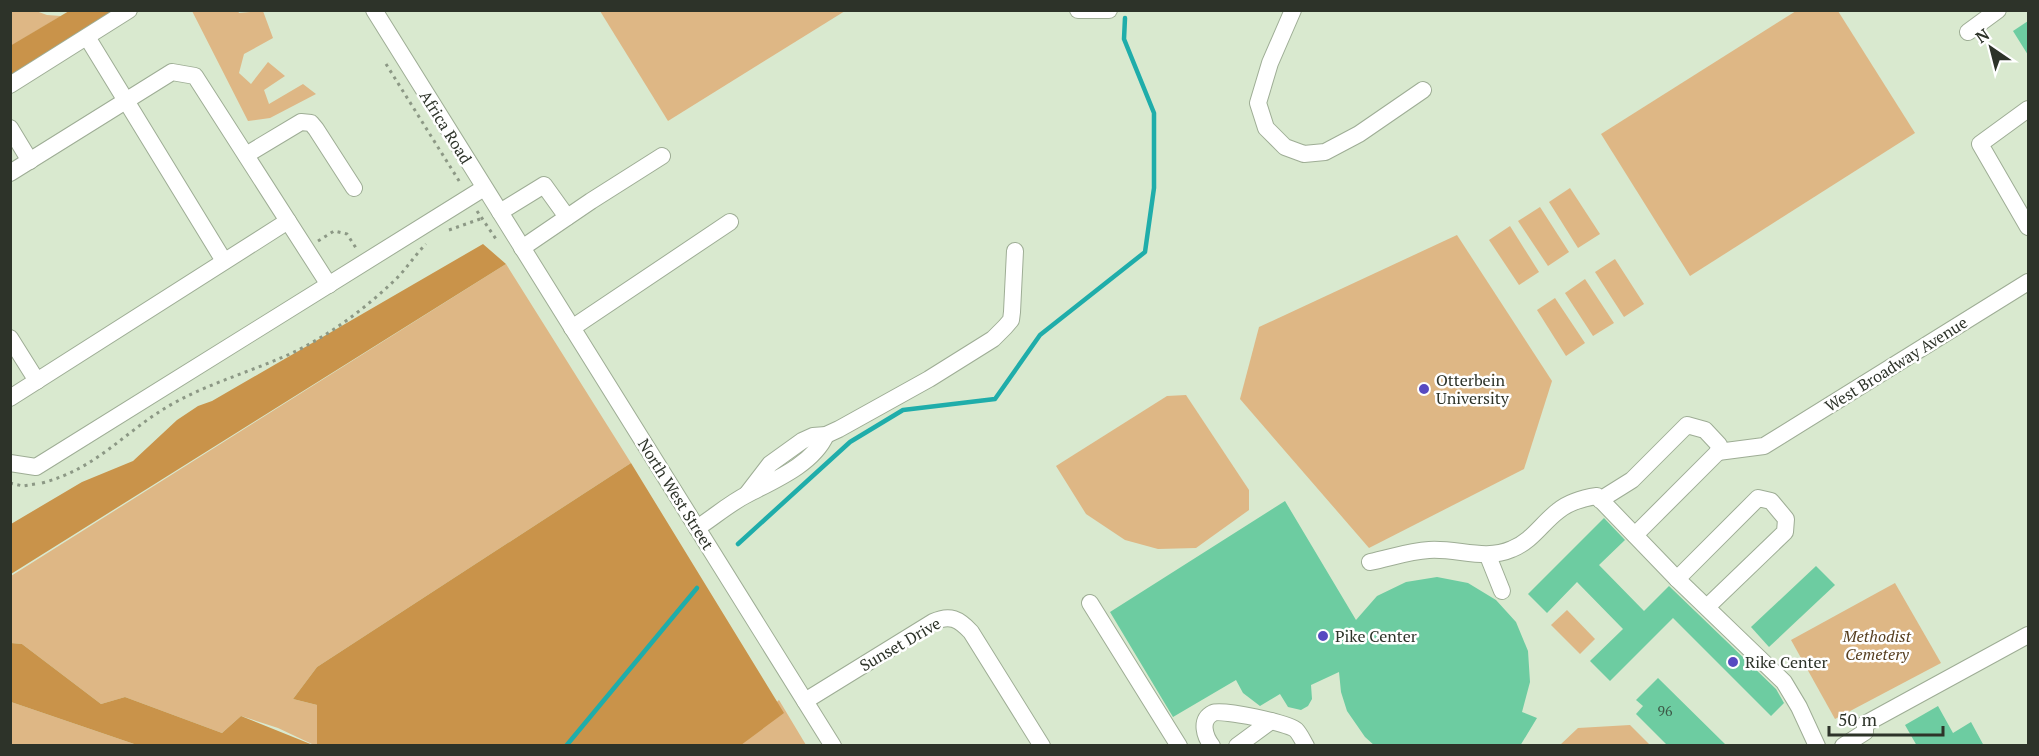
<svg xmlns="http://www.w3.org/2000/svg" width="2039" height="756" viewBox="0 0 2039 756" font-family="'PT Serif',serif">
<rect width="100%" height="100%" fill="#d9e9cf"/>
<g fill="#deb785">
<path d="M11,11H36L47,15L61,16L11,46Z"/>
<path d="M238,11L239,13L263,11L273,38L244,54L239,73L251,84L268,62L285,76L264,90L269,104L303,84L316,94L270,118L248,121L192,11Z"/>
<path d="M600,11H845L668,121Z"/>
<path d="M1796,11H1838L1915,133L1690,276L1601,134Z"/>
<path d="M1570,188L1600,234L1578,248L1549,202Z"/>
<path d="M1540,207L1569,252L1548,266L1518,221Z"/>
<path d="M1510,226L1539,272L1519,285L1489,240Z"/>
<path d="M1457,235L1552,381L1524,469L1369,548L1240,399L1259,327Z"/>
<path d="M1615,259L1644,304L1624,317L1595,272Z"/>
<path d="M506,264L631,463L317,667L293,699L317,705V745H314L278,728L241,716L222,733L125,697L101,704L22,644L11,643V576Z"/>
<path d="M1585,279L1614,323L1593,336L1565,293Z"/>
<path d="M1555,298L1585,343L1566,356L1537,310Z"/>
<path d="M1186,395L1249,490V510L1196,548L1158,549L1125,540L1086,514L1056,466L1167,396Z"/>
<path d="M1895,583L1941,663L1835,719L1791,640Z"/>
<path d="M1567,610L1595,639L1580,654L1551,625Z"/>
<path d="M779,700L806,745L728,746Z"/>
<path d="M11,702L137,745H11Z"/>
<path d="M1630,725L1650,745H1560L1578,728Z"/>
</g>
<g fill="#c9934a">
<path d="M69,11H116L11,76L10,46Z"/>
<path d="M483,244L506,264L11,574V524L82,482L133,461L177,420L198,406L212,401Z"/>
<path d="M631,463L784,713L741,745H317V705L293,699L317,667Z"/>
<path d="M11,643L22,644L101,704L125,697L222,733L241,716L313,745H137L11,702Z"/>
</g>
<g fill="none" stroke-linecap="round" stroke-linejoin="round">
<g stroke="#1fadaa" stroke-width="4.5">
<path d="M738,544L850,442L903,410L995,399L1040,335L1145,252L1154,188V113L1124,39L1125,18"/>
<path d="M566,746L697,588"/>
</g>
</g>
<g fill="#6dcca1">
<path d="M2028,21V55L2013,31Z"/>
<path d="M1285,501L1356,620L1377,596L1406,582L1437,577L1468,583L1496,600L1516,622L1528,651L1530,682L1522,712L1537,718L1520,746H1375L1365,737L1347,711L1341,692L1339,672L1311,685L1312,699L1308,706L1301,710L1288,707L1280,694L1260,706L1243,693L1236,680L1173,717L1110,612Z"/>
<path d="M1604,518L1625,540L1599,565L1644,611L1669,586L1776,689L1784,703L1771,716L1673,618L1610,681L1590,661L1623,629L1577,582L1547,613L1528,594Z"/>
<path d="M1816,566L1835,585L1769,647L1751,627Z"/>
<path d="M1658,678L1727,746H1668L1636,714L1643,706L1636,700Z"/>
<path d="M1938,706L1953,733L1971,722L1984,746H1917L1905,725Z"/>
</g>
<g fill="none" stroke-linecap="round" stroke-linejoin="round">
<g stroke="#9ead95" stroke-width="18">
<g id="minor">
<path d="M374,10L833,746"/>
<path d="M1078,10H1109"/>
<path d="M1293,10L1270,63L1258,103L1266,128L1285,147L1304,154L1325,152L1359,134L1423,90"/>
<path d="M1968,32L1998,10"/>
<path d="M87,37L224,261"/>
<path d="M10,85L129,10"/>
<path d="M2028,109L1980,144L2028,227"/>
<path d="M10,128L30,161"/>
<path d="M246,155L301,122L311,123L316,129L354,188"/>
<path d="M10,173L172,72L195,76L329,285"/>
<path d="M500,212L544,185L567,217"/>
<path d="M522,248L591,201L662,156"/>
<path d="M572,328L730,222"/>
<path d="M10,338L37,381"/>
<path d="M10,398L288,221"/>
<path d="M10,463L36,467L484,188"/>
<path d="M747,494L770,464L802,441L813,436L826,435L839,429L929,379L993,339L1005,327L1011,320L1012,312L1015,251"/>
<path d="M1600,500L1632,480L1687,425L1705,430L1719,445L1718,452L1764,446L2028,282"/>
<path d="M697,528C714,517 730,503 748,494C775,480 813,464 826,435"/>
<path d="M1635,535L1718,452"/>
<path d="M1488,556L1502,591"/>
<path d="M1370,562C1390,558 1409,551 1429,550C1458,548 1485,561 1512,549C1532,541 1542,523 1558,511C1569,502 1583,498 1597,496L1677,579L1784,682L1799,707L1817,746"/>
<path d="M1677,579L1758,498L1771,501L1786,519L1785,532L1707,607"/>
<path d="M1090,603L1179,746"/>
<path d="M805,701L933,622C950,614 959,619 971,632L1042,746"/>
<path d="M1212,746C1205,737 1199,720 1213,713C1222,709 1289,723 1296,730C1300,734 1303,741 1306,746"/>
<path d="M1237,746L1271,721"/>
<path d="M1843,746L1865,732V724L2028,635"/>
</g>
</g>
<g stroke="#8c9885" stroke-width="3" stroke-dasharray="3 4.5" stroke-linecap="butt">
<path d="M386,64L461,184"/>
<path d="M477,211L496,239"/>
<path d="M449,230L483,218"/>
<path d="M318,241L334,231L347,234L356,248"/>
<path d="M10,483L23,486L35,484"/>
<path d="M42,483C99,468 125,430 174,403C212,382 253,371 292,353C330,335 366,308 396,279C407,268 415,255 426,244"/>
</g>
<use href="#minor" stroke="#fff" stroke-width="16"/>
</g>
<g fill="#574ac1" stroke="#fff" stroke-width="2">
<circle cx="1424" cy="389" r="6"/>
<circle cx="1323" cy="636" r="6"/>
<circle cx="1733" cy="662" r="6"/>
</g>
<g text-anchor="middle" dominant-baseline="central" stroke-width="5" stroke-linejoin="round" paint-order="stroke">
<g font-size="14" fill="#3d5947">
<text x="1665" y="710">96</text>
</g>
<g font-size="16" fill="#2d3329" stroke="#fff">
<text transform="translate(446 127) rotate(58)">Africa Road</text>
<text transform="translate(1896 364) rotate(-32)">West Broadway Avenue</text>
<text transform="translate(676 494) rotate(58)">North West Street</text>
<text transform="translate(900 644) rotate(-30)">Sunset Drive</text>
</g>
<g font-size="16" fill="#2d3329" stroke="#fff" text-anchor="start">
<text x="1436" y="380">Otterbein<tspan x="1436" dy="18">University</tspan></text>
<text x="1335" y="636">Pike Center</text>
<text x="1745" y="662">Rike Center</text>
</g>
<g font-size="16" font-style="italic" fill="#563e1f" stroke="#fff">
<text x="1877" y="636">Methodist<tspan x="1877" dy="18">Cemetery</tspan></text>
</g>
</g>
<rect width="2039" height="756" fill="none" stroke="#2d3329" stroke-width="24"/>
<g transform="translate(1991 48) rotate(325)" stroke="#ffffff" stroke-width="4.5" paint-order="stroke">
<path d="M0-4.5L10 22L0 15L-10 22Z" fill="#2d3329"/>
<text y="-9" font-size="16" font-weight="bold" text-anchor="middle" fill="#2d3329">N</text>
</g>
<path d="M1829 726v9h114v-9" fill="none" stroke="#2d3329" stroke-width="3"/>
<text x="1838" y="726" font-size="18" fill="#2d3329" stroke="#ffffff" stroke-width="4.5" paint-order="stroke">50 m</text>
</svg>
